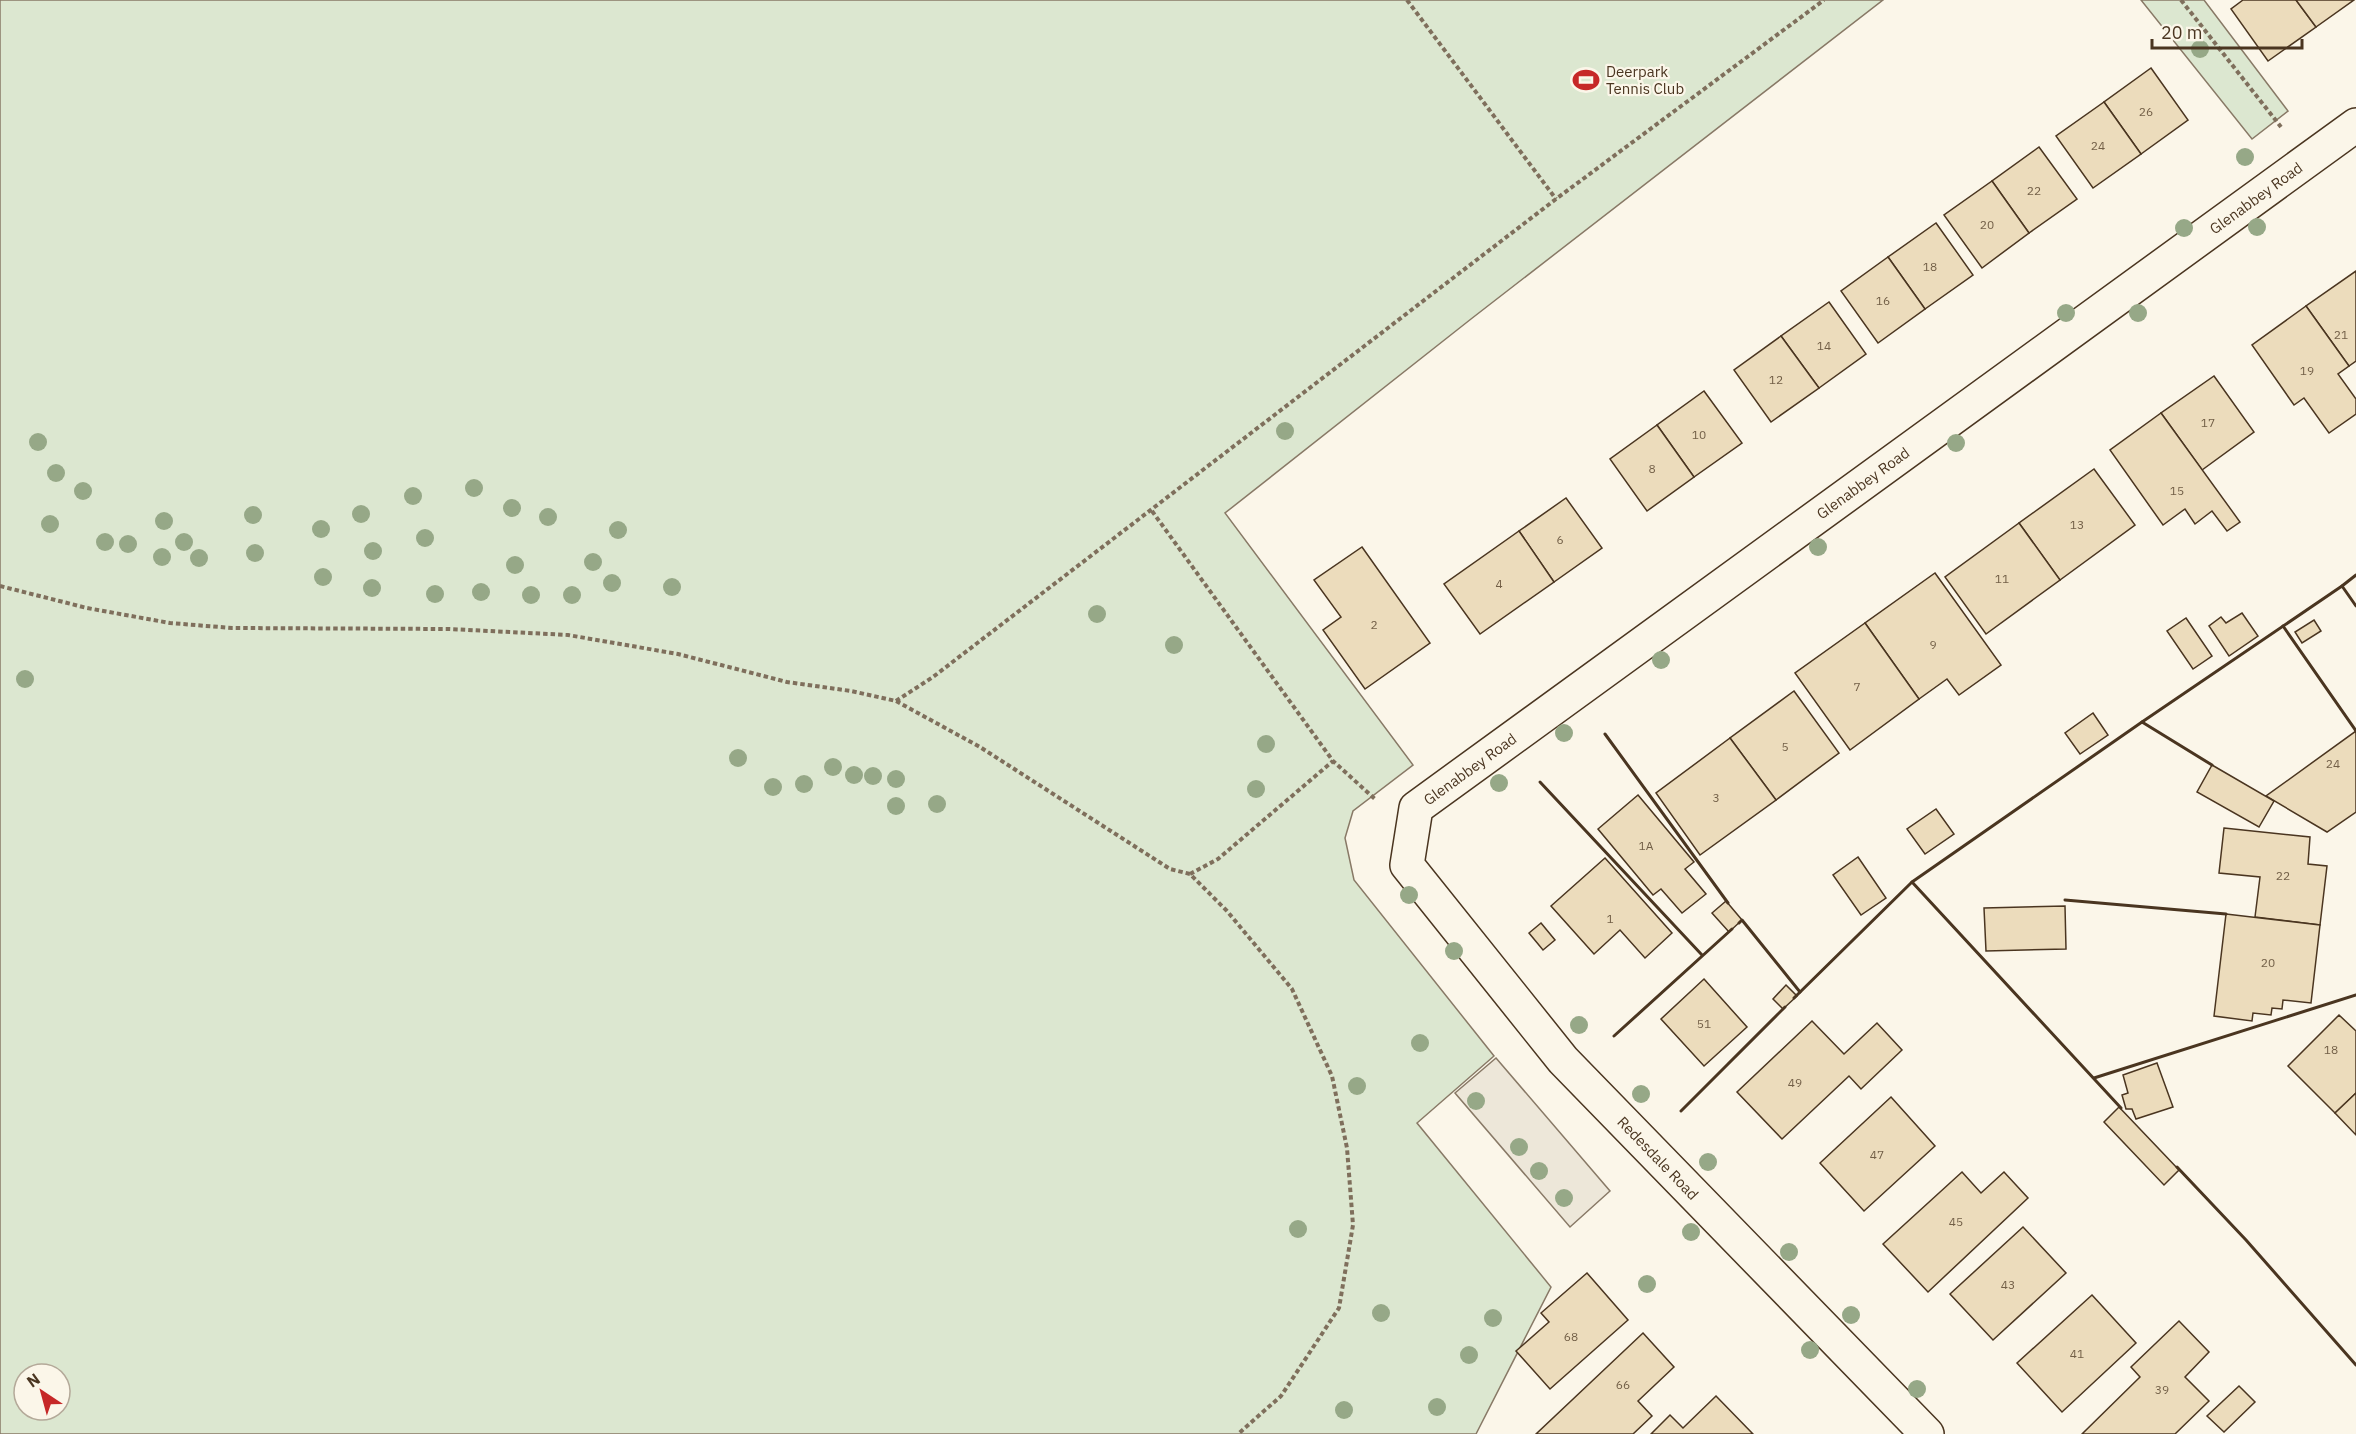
<svg xmlns="http://www.w3.org/2000/svg" width="2356" height="1434" viewBox="0 0 2356 1434" font-family="'IBM Plex Sans',sans-serif">
<rect width="100%" height="100%" fill="#fbf6e9"/>
<g fill="#dce7d0" stroke="#887966" stroke-width="1.5" fill-rule="evenodd">
<path d="M0,0H1883L1471,319L1225,513L1413,765L1353,811L1345,838L1354,880L1494,1056L1417,1123L1551,1287L1476,1434H0ZM24,1374H60V1410H24Z"/>
<path d="M2141,0H2204L2288,111L2252,139Z"/>
</g>
<path fill="#ede7d9" stroke="#887966" stroke-width="1.5" d="M1496,1058L1610,1191L1570,1227L1455,1093Z"/>
<g fill="#ecdcbc" stroke="#4a3520" stroke-width="1.5">
<path d="M2243,0H2296L2316,27L2268,61L2231,9Z"/>
<path d="M2296,0H2354L2316,27Z"/>
<path d="M2151,68L2188,120L2141,154L2104,102Z"/>
<path d="M2104,102L2141,154L2093,188L2056,136Z"/>
<path d="M2039,147L2077,199L2029,233L1992,181Z"/>
<path d="M1992,181L2029,233L1982,268L1944,215Z"/>
<path d="M1936,223L1973,275L1925,309L1888,257Z"/>
<path d="M1888,257L1925,309L1878,343L1841,291Z"/>
<path d="M2356,271V361L2349,366L2306,306Z"/>
<path d="M1829,302L1866,354L1819,388L1781,336Z"/>
<path d="M2306,306L2349,366L2338,374L2356,399V414L2329,433L2304,398L2294,405L2252,345Z"/>
<path d="M1781,336L1819,388L1771,422L1734,370Z"/>
<path d="M2214,376L2254,432L2202,470L2161,413Z"/>
<path d="M1704,391L1742,443L1694,477L1657,425Z"/>
<path d="M2161,413L2240,522L2227,531L2212,511L2195,524L2185,509L2163,525L2110,450Z"/>
<path d="M1657,425L1694,477L1647,511L1610,459Z"/>
<path d="M2094,469L2135,525L2060,580L2019,523Z"/>
<path d="M1566,498L1602,548L1554,582L1519,531Z"/>
<path d="M2019,523L2060,580L1986,634L1945,577Z"/>
<path d="M1519,531L1554,582L1480,634L1444,584Z"/>
<path d="M1362,547L1430,643L1365,689L1323,630L1341,617L1314,580Z"/>
<path d="M1935,573L2001,665L1959,695L1947,679L1919,699L1865,623Z"/>
<path d="M2242,613L2258,636L2229,656L2209,626L2221,617L2226,623Z"/>
<path d="M2186,618L2212,656L2193,669L2167,631Z"/>
<path d="M2314,620L2321,631L2302,643L2295,632Z"/>
<path d="M1865,623L1919,699L1850,750L1795,673Z"/>
<path d="M1794,691L1839,753L1776,800L1730,738Z"/>
<path d="M2093,713L2108,735L2080,754L2065,733Z"/>
<path d="M2356,731V812L2327,832L2266,796Z"/>
<path d="M1730,738L1776,800L1700,855L1656,793Z"/>
<path d="M2212,765L2274,801L2259,827L2197,792Z"/>
<path d="M1638,795L1694,862L1685,869L1706,894L1682,913L1661,889L1653,895L1598,829Z"/>
<path d="M1936,809L1954,834L1925,854L1907,829Z"/>
<path d="M2224,828L2310,837L2308,864L2327,866L2320,925L2255,917L2260,877L2219,873Z"/>
<path d="M1858,857L1886,898L1861,915L1833,875Z"/>
<path d="M1605,858L1672,933L1645,958L1620,930L1594,954L1551,906Z"/>
<path d="M1726,901L1742,920L1729,932L1712,913Z"/>
<path d="M2065,906L2066,949L1986,951L1984,908Z"/>
<path d="M2226,914L2320,925L2311,1003L2283,1000L2282,1009L2272,1008L2271,1015L2253,1013L2252,1021L2214,1016Z"/>
<path d="M1541,923L1555,940L1543,950L1529,933Z"/>
<path d="M1704,979L1747,1027L1704,1066L1661,1019Z"/>
<path d="M1786,985L1797,996L1783,1009L1773,999Z"/>
<path d="M2339,1015L2356,1031V1093L2335,1113L2288,1066Z"/>
<path d="M1812,1021L1844,1054L1877,1023L1902,1050L1861,1089L1849,1076L1782,1139L1737,1092Z"/>
<path d="M2157,1063L2173,1107L2136,1119L2132,1109H2126L2122,1095L2128,1093L2123,1075Z"/>
<path d="M2356,1093V1135L2335,1113Z"/>
<path d="M1891,1097L1935,1146L1864,1211L1820,1163Z"/>
<path d="M2119,1107L2179,1170L2164,1185L2104,1122Z"/>
<path d="M1962,1172L1981,1193L2004,1172L2028,1198L1928,1292L1883,1244Z"/>
<path d="M2023,1227L2066,1273L1993,1340L1950,1294Z"/>
<path d="M1587,1273L1628,1320L1550,1389L1516,1351L1549,1322L1541,1313Z"/>
<path d="M2092,1295L2136,1343L2062,1412L2017,1363Z"/>
<path d="M2179,1321L2209,1352L2185,1377L2209,1401L2175,1434H2082L2140,1377L2131,1367Z"/>
<path d="M1643,1333L1674,1367L1638,1401L1652,1416L1633,1434H1536Z"/>
<path d="M2239,1386L2255,1402L2224,1432L2207,1416Z"/>
<path d="M1716,1396L1753,1434H1651L1670,1415L1683,1428Z"/>
</g>
<g fill="none" stroke-linecap="round" stroke-linejoin="round">
<g stroke="#4a3520" stroke-width="36">
<path id="minor" d="M1927,1434L1563,1060L1407,865L1416,808L2356,125"/>
</g>
<g stroke="#7f6f5c" stroke-width="4" stroke-dasharray="4.5 3" stroke-linecap="butt">
<path d="M1407,0L1556,199"/>
<path d="M2181,0L2281,127"/>
<path d="M1152,511L1333,761L1375,799"/>
<path d="M0,586L87,608L170,623L232,628L450,629L568,635L678,654L787,682L851,691L896,701L980,747L1170,869L1190,874L1227,911L1292,989L1332,1076L1347,1148L1353,1225L1339,1308L1281,1396L1238,1434"/>
<path d="M896,701L933,677L1556,199L1824,0"/>
<path d="M1190,874L1218,859L1333,761"/>
</g>
<use href="#minor" stroke="#fbf6e9" stroke-width="33"/>
<g stroke="#4a3520" stroke-width="3">
<path d="M2342,586L2356,575"/>
<path d="M2283,626L2356,731"/>
<path d="M2142,722L2342,586L2356,606"/>
<path d="M1605,734L1728,903"/>
<path d="M1540,782L1702,955"/>
<path d="M1912,882L2121,1108"/>
<path d="M2065,900L2226,914"/>
<path d="M1739,923L1742,920L1800,992"/>
<path d="M1794,998L1912,882L2142,722L2212,765"/>
<path d="M1614,1036L1732,929"/>
<path d="M2094,1078L2356,995"/>
<path d="M1681,1111L1785,1007"/>
<path d="M2177,1167L2246,1240L2356,1365"/>
</g>
</g>
<g fill="#96a887">
<circle cx="2200" cy="49" r="9"/>
<circle cx="2245" cy="157" r="9"/>
<circle cx="2257" cy="227" r="9"/>
<circle cx="2184" cy="228" r="9"/>
<circle cx="2066" cy="313" r="9"/>
<circle cx="2138" cy="313" r="9"/>
<circle cx="1285" cy="431" r="9"/>
<circle cx="38" cy="442" r="9"/>
<circle cx="1956" cy="443" r="9"/>
<circle cx="56" cy="473" r="9"/>
<circle cx="474" cy="488" r="9"/>
<circle cx="83" cy="491" r="9"/>
<circle cx="413" cy="496" r="9"/>
<circle cx="512" cy="508" r="9"/>
<circle cx="361" cy="514" r="9"/>
<circle cx="253" cy="515" r="9"/>
<circle cx="548" cy="517" r="9"/>
<circle cx="164" cy="521" r="9"/>
<circle cx="50" cy="524" r="9"/>
<circle cx="321" cy="529" r="9"/>
<circle cx="618" cy="530" r="9"/>
<circle cx="425" cy="538" r="9"/>
<circle cx="105" cy="542" r="9"/>
<circle cx="184" cy="542" r="9"/>
<circle cx="128" cy="544" r="9"/>
<circle cx="1818" cy="547" r="9"/>
<circle cx="373" cy="551" r="9"/>
<circle cx="255" cy="553" r="9"/>
<circle cx="162" cy="557" r="9"/>
<circle cx="199" cy="558" r="9"/>
<circle cx="593" cy="562" r="9"/>
<circle cx="515" cy="565" r="9"/>
<circle cx="323" cy="577" r="9"/>
<circle cx="612" cy="583" r="9"/>
<circle cx="672" cy="587" r="9"/>
<circle cx="372" cy="588" r="9"/>
<circle cx="481" cy="592" r="9"/>
<circle cx="435" cy="594" r="9"/>
<circle cx="531" cy="595" r="9"/>
<circle cx="572" cy="595" r="9"/>
<circle cx="1097" cy="614" r="9"/>
<circle cx="1174" cy="645" r="9"/>
<circle cx="1661" cy="660" r="9"/>
<circle cx="25" cy="679" r="9"/>
<circle cx="1564" cy="733" r="9"/>
<circle cx="1266" cy="744" r="9"/>
<circle cx="738" cy="758" r="9"/>
<circle cx="833" cy="767" r="9"/>
<circle cx="854" cy="775" r="9"/>
<circle cx="873" cy="776" r="9"/>
<circle cx="896" cy="779" r="9"/>
<circle cx="1499" cy="783" r="9"/>
<circle cx="804" cy="784" r="9"/>
<circle cx="773" cy="787" r="9"/>
<circle cx="1256" cy="789" r="9"/>
<circle cx="937" cy="804" r="9"/>
<circle cx="896" cy="806" r="9"/>
<circle cx="1409" cy="895" r="9"/>
<circle cx="1454" cy="951" r="9"/>
<circle cx="1579" cy="1025" r="9"/>
<circle cx="1420" cy="1043" r="9"/>
<circle cx="1357" cy="1086" r="9"/>
<circle cx="1641" cy="1094" r="9"/>
<circle cx="1476" cy="1101" r="9"/>
<circle cx="1519" cy="1147" r="9"/>
<circle cx="1708" cy="1162" r="9"/>
<circle cx="1539" cy="1171" r="9"/>
<circle cx="1564" cy="1198" r="9"/>
<circle cx="1298" cy="1229" r="9"/>
<circle cx="1691" cy="1232" r="9"/>
<circle cx="1789" cy="1252" r="9"/>
<circle cx="1647" cy="1284" r="9"/>
<circle cx="1381" cy="1313" r="9"/>
<circle cx="1851" cy="1315" r="9"/>
<circle cx="1493" cy="1318" r="9"/>
<circle cx="1810" cy="1350" r="9"/>
<circle cx="1469" cy="1355" r="9"/>
<circle cx="1917" cy="1389" r="9"/>
<circle cx="1437" cy="1407" r="9"/>
<circle cx="1344" cy="1410" r="9"/>
</g>
<defs>
<g id="stadium-bare" transform="scale(2.07)"><path d="M0-5a6.5 5 0 1 0 0 10a6.5 5 0 1 0 0-10ZM-3.5-1.8h7v3.6h-7Z" fill="#c62828" stroke="#fbf6e9" stroke-width="2.5" paint-order="stroke"/></g>
</defs>
<g fill-rule="evenodd">
<use href="#stadium-bare" x="1586" y="80"/>
</g>
<g text-anchor="middle" dominant-baseline="central" stroke-width="4.5" stroke-linejoin="round" paint-order="stroke">
<g font-size="12" fill="#725f47">
<text x="2146" y="111">26</text>
<text x="2098" y="145">24</text>
<text x="2034" y="190">22</text>
<text x="1987" y="224">20</text>
<text x="1930" y="266">18</text>
<text x="1883" y="300">16</text>
<text x="2341" y="334">21</text>
<text x="1824" y="345">14</text>
<text x="2307" y="370">19</text>
<text x="1776" y="379">12</text>
<text x="2208" y="422">17</text>
<text x="1699" y="434">10</text>
<text x="1652" y="468">8</text>
<text x="2177" y="490">15</text>
<text x="2077" y="524">13</text>
<text x="1560" y="539">6</text>
<text x="2002" y="578">11</text>
<text x="1499" y="583">4</text>
<text x="1374" y="624">2</text>
<text x="1933" y="644">9</text>
<text x="1857" y="686">7</text>
<text x="1785" y="746">5</text>
<text x="2333" y="763">24</text>
<text x="1716" y="797">3</text>
<text x="1646" y="845">1A</text>
<text x="2283" y="875">22</text>
<text x="1610" y="918">1</text>
<text x="2268" y="962">20</text>
<text x="1704" y="1023">51</text>
<text x="2331" y="1049">18</text>
<text x="1795" y="1082">49</text>
<text x="1877" y="1154">47</text>
<text x="1956" y="1221">45</text>
<text x="2008" y="1284">43</text>
<text x="1571" y="1336">68</text>
<text x="2077" y="1353">41</text>
<text x="1623" y="1384">66</text>
<text x="2162" y="1389">39</text>
</g>
<g font-size="15" fill="#4a3520" stroke="#fbf6e9" text-anchor="start">
<text x="1606" y="71">Deerpark<tspan x="1606" dy="17">Tennis Club</tspan></text>
</g>
<g font-size="15" fill="#4a3520" stroke="#fbf6e9">
<text transform="translate(2256 198) rotate(-36)">Glenabbey Road</text>
<text transform="translate(1863 483) rotate(-36)">Glenabbey Road</text>
<text transform="translate(1470 769) rotate(-36)">Glenabbey Road</text>
<text transform="translate(1658 1158) rotate(46)">Redesdale Road</text>
</g>
</g>
<g transform="translate(42 1392) rotate(324)"><circle r="28" fill="#fbf6e9" stroke="#b4a999" stroke-width="1.5"/>
<path d="M0-4.5L10 22L0 15L-10 22Z" fill="#c62828"/>
<text y="-9" font-size="16" font-weight="bold" text-anchor="middle" fill="#4a3520">N</text>
</g>
<path d="M2152 39v9h150v-9" fill="none" stroke="#4a3520" stroke-width="3"/>
<text x="2161" y="39" font-size="18" fill="#4a3520" stroke="#fbf6e9" stroke-width="4.5" paint-order="stroke">20 m</text>
</svg>
